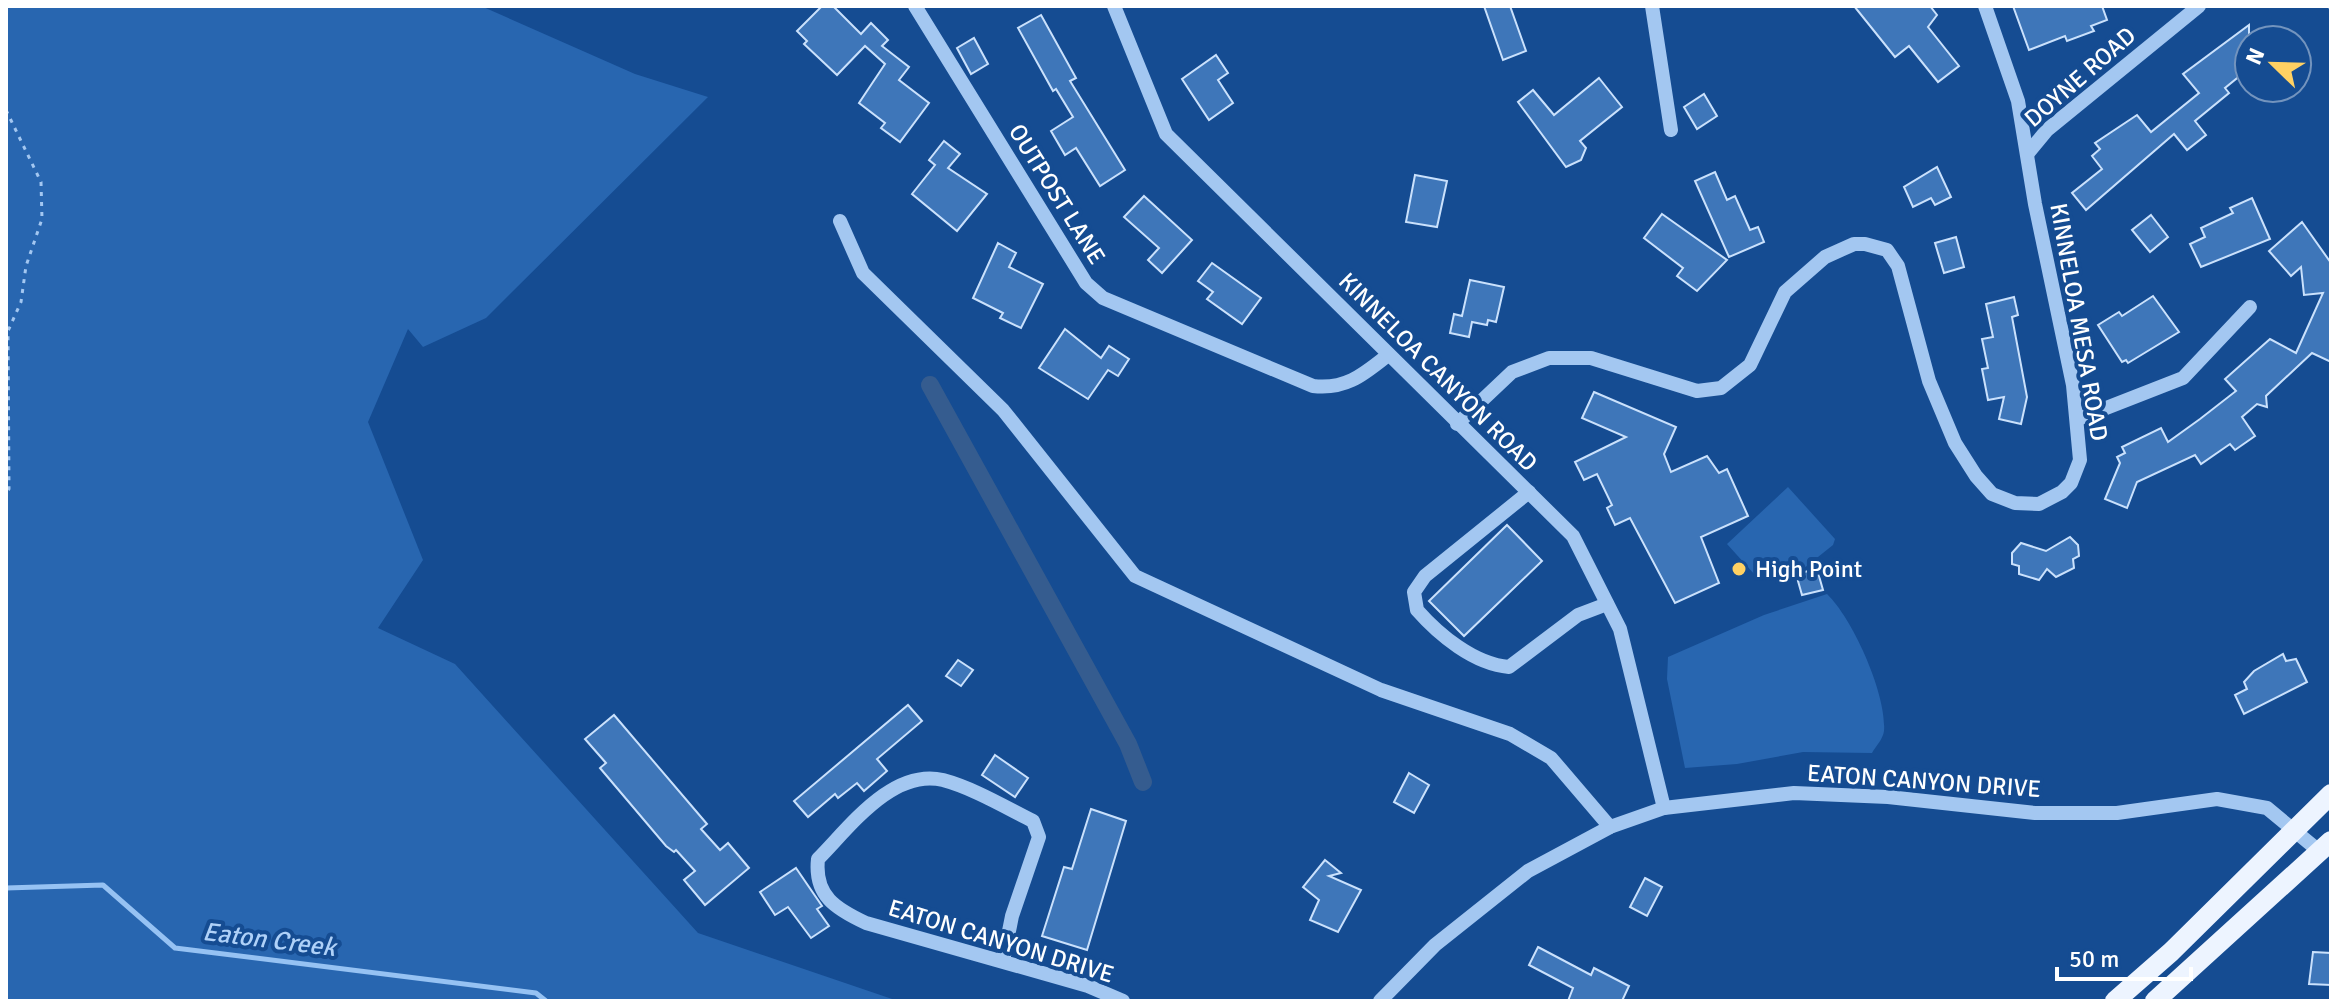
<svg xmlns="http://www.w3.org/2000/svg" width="2337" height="1007" viewBox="0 0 2337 1007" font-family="Signika,sans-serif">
<rect width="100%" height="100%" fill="#154c92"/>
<g fill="#2866b0">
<path d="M6,6H481L635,74L708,97L486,318L423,347L408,329L368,422L423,560L378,628L455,664L698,933L898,1001H6Z"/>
<path d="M1788,487L1835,539L1833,545L1793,577L1755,575L1727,544Z"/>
<path d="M1827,594C1853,619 1887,695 1884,731C1883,739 1876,746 1872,753L1803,752L1737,764L1685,768L1667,679L1668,657L1764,615Z"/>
</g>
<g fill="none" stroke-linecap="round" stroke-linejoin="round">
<path stroke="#96c2f3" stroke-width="5" d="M6,888L103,885L175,948L536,993L546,1001"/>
<path stroke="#355c8f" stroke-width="18" d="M930,385L1128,744L1143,782"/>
</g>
<g fill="#3e76b9" stroke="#cae1fc" stroke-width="2">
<path d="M822,6H833L861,34L871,23L888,40L882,46L909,67L899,80L929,103L900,142L881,128L885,123L859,103L885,64L865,46L837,75L804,44L807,41L797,31Z"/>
<path d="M1484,6H1510L1526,51L1503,60Z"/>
<path d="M1854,6H1930L1937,15L1928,27L1959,66L1938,82L1909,46L1895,57Z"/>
<path d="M2013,6H2102L2107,20L2091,26L2094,31L2067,41L2065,36L2029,50Z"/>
<path d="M1041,15L1076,78L1070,81L1125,170L1100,186L1076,148L1065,155L1051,131L1073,117L1056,89L1053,91L1018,28Z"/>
<path d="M2249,25V55L2241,62L2247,70L2225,88L2229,93L2195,121L2206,135L2187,150L2174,134L2086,210L2072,193L2102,169L2092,156L2100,149L2095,143L2137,115L2151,132L2199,93L2183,74Z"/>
<path d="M974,38L988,64L971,74L957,48Z"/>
<path d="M1216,55L1228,73L1218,80L1233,103L1209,120L1182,79Z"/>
<path d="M1599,78L1622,107L1580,141L1586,148L1581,160L1566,167L1518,102L1533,90L1554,115Z"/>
<path d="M1704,94L1717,116L1697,129L1684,107Z"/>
<path d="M944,141L960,154L948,168L987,194L957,231L912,194L935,165L929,160Z"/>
<path d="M1937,167L1951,197L1935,205L1931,198L1913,207L1904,187Z"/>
<path d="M1715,172L1727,200L1735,196L1750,230L1758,227L1764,242L1729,257L1695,181Z"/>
<path d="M1415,175L1447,181L1437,227L1406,222Z"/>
<path d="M1144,196L1192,240L1162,273L1148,260L1159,248L1124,217Z"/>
<path d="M2252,198L2270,239L2201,267L2190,244L2205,237L2201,228L2233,213L2230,208Z"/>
<path d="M1662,214L1727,260L1697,291L1677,276L1683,268L1644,238Z"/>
<path d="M2151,215L2168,237L2150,252L2132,230Z"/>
<path d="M2302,222L2331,263V362L2312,353L2266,396L2267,407L2257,404L2242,417L2255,436L2235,450L2230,444L2201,464L2195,455L2137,482L2127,508L2105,499L2120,463L2117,457L2125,453L2122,447L2161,428L2168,442L2200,419L2236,391L2225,379L2270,339L2296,353L2323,293L2304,295L2301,267L2291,276L2269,251Z"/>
<path d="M1956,237L1964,267L1944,273L1935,243Z"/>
<path d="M998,243L1016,253L1009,267L1043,284L1021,328L1000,318L1003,313L973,298Z"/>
<path d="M1212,263L1261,298L1242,324L1207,299L1213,292L1198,281Z"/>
<path d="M1470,280L1504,287L1496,322L1488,320L1487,325L1472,322L1469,337L1450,333L1454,314L1462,316Z"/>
<path d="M2153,296L2179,332L2128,363L2126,360L2122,362L2098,325L2119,312L2122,316Z"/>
<path d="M2014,297L2018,315L2012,317L2027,397L2021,424L1999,419L2004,397L1988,400L1982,369L1988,368L1982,339L1993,337L1986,304Z"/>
<path d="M1065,329L1101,358L1109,346L1129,359L1118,376L1108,370L1088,399L1039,368Z"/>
<path d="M1594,392L1676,427L1664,454L1671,472L1707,456L1719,473L1727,469L1748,516L1701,537L1719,583L1675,603L1630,518L1615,525L1607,508L1612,505L1597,474L1584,480L1575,462L1626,437L1582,418Z"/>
<path d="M1507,525L1542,561L1464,636L1429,601Z"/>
<path d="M2070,537L2078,545L2079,556L2073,559L2074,568L2056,577L2047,569L2039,580L2019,574V566L2012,564V553L2021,543L2046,551Z"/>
<path d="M1817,569L1823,590L1802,595L1796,574Z"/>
<path d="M2283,654L2286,661L2296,659L2307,682L2244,714L2235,695L2247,689L2244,682L2254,671Z"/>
<path d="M958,660L973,670L961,686L946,676Z"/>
<path d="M908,705L922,721L877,759L887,771L864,791L857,783L838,798L835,794L808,817L794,801Z"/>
<path d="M614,715L707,824L701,829L720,850L728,843L749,868L705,905L684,880L695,871L676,850L674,852L666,846L600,768L606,763L585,739Z"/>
<path d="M995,755L1028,778L1015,797L982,775Z"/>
<path d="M1409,773L1429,785L1414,813L1394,802Z"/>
<path d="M1091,809L1126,821L1087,950L1042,936L1064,867L1072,869Z"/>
<path d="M1325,860L1341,873L1329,876L1361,890L1338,932L1310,920L1319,900L1303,887Z"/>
<path d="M796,868L822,906L817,909L829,926L811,938L788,907L775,915L760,892Z"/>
<path d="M1645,878L1662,887L1647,916L1630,907Z"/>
<path d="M1538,947L1591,975L1594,968L1629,986L1622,1001H1568L1573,988L1529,965Z"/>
<path d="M2313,952L2331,953V985L2309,984Z"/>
</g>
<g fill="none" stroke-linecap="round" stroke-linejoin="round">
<g stroke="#a3c7f1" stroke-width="3" stroke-dasharray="4 6" stroke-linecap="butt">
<path d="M2329,6L2331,10"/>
<path d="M6,110L41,182L42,219L26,266L21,302L8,331L9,489L6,492"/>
</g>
<g stroke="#a3c7f1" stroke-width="14">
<path d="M915,6L1086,283L1103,298L1313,386C1346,390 1364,374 1388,355"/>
<path d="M1114,6L1166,134L1573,536L1620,629L1664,808"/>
<path d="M1652,6L1671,130"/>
<path d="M2028,153L2047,130L2199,6"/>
<path d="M840,221L863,273L1003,410L1135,576L1381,690L1510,734L1551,758L1610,827"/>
<path d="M2078,419L2183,378L2250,307"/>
<path d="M1457,424L1512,372L1549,358H1591L1697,391L1721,388L1750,365L1785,292L1825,257L1854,244H1865L1887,250L1898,266L1929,381L1955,443L1976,476L1992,494L2015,503L2039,504L2062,492L2071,483L2080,460L2073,385L2035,204L2018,101L1985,6"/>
<path d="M1529,492L1425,576L1414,592L1417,610C1439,635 1474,664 1509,667L1578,615L1607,604"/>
<path d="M1003,961L1012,916L1039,837L1033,821C1005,807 973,788 943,780C892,768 849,828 818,859C814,896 836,909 866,923L1088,986L1123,1001"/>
<path d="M1380,1001L1435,945L1528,871L1610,827L1664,808L1794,793L1888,797L2035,813H2117L2217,799L2267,808L2319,851"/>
</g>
<g stroke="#edf4ff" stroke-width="20">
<path d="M2115,1001L2171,952L2331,794"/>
<path d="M2155,1001L2331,841"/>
</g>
</g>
<circle fill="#ffd163" stroke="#154c92" stroke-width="3" cx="1739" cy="569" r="8"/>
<g text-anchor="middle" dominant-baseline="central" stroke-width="8" stroke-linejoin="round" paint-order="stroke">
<g font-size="24" fill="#fff" stroke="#154c92">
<text transform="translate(2080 77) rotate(-41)">DOYNE ROAD</text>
<text transform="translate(1057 194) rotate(58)">OUTPOST LANE</text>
<text transform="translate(2079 322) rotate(80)">KINNELOA MESA ROAD</text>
<text transform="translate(1438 372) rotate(45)">KINNELOA CANYON ROAD</text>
<text transform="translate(1924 781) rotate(4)">EATON CANYON DRIVE</text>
<text transform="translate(1001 941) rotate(17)">EATON CANYON DRIVE</text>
</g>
<g font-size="24" fill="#fff" stroke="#154c92" text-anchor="start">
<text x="1755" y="569">High Point</text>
</g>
<g font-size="26" font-style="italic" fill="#afd1f8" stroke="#154c92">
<text transform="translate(269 940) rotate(7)">Eaton Creek</text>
</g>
</g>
<rect width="2337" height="1007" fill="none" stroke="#ffffff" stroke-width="16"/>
<g transform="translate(2273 64) rotate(293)"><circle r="38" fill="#154c92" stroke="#7394be" stroke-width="2"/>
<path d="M0-6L14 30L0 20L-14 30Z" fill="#ffd163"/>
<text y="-12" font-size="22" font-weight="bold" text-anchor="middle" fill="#ffffff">N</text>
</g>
<path d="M2057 967v12h134v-12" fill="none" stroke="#ffffff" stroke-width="4"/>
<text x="2069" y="967" font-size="24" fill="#ffffff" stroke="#154c92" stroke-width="6" paint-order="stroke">50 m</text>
</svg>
